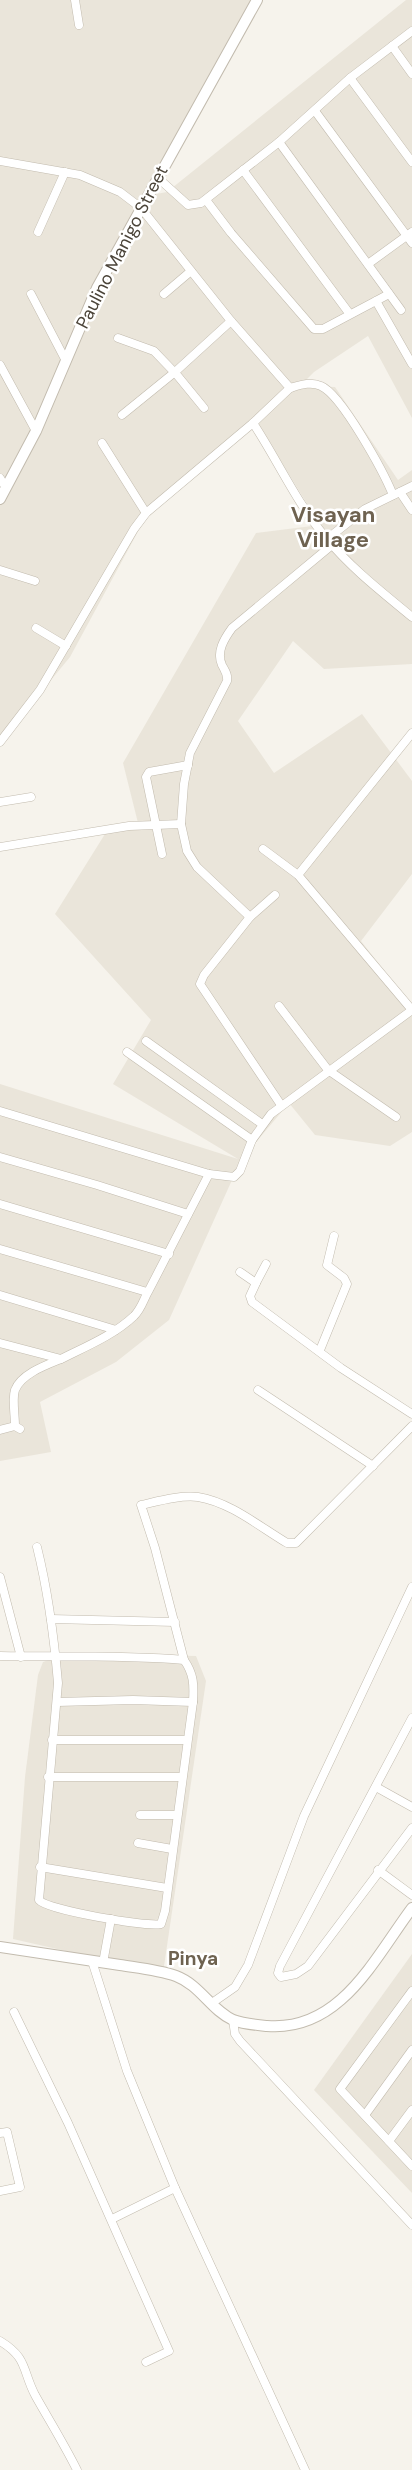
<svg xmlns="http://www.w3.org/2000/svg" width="412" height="2470" viewBox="0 0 412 2470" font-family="'DM Sans',sans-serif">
<rect width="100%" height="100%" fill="#f6f3ec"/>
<g fill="#eae5da">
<path d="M0,0H256L156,194L167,192L406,0H412V418L368,336L314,372L300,386L335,387L398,480L412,470V664L324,669L293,641L238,721L274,773L362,714L412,781V874L361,941L412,1006V1132L390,1146L315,1135L289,1103L241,1160L169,1320L116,1362L40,1402L51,1452L0,1461V1084L238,1159L113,1084L151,1020L55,914L105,834L139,827L123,763L256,533L320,525L258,424L148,513L70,657L0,742Z"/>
<path d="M69,1653L196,1656L206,1681L163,1973L13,1939L25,1777L38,1675L43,1662Z"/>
<path d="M412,1954V2193L314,2090Z"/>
</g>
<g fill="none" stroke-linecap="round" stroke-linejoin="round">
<g stroke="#c2bbae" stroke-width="9">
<g id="minor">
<path d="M75,0L79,25"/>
<path d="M392,46L412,74"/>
<path d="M350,78L412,162"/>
<path d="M315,111L412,243"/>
<path d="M279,142L401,310"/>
<path d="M0,161L80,175L120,192L141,208L231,321L290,388L253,423C278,461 297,504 327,539C352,569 382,592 412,617"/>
<path d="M243,170L349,313"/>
<path d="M157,177L188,205L201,203L279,142L350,78L412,31"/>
<path d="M206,200L231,233L314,329H323L389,294"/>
<path d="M38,232L65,172"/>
<path d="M368,264L412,232"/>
<path d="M31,294L66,361"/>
<path d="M164,294L191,271"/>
<path d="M376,301L412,364"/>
<path d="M118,338L154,351L177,375L204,408"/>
<path d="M0,365L36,431"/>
<path d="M290,388C300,385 311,381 321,386C342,395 384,473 393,495"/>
<path d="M122,415L175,372L231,321"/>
<path d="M102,443L146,513"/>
<path d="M0,478L6,488"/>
<path d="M400,492L412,510"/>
<path d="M327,539L365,509L412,486"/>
<path d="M0,570L35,581"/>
<path d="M36,628L66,646"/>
<path d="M0,742L40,690L134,529L146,513L253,423"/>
<path d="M0,802L31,797"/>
<path d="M181,824L184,784L190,753L227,681C228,674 225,671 222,665C216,652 224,639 232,628L332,545"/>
<path d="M0,847L129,826L181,824L187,851L197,867L250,917"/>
<path d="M263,849L298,875L412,1010"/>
<path d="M162,854L146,777L149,772L188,765"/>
<path d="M298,875L412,733"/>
<path d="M275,895L250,917L204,975L200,984L281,1105"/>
<path d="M279,1006L328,1070L396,1117"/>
<path d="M146,1041L262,1124"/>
<path d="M127,1052L252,1140"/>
<path d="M0,1111L209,1174L234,1177L240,1171L252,1140L271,1114L412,1010"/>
<path d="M0,1157L97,1185L188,1214"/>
<path d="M0,1204L169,1254"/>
<path d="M0,1249L147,1292"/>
<path d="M240,1272L256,1283L250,1296L252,1302L341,1368L412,1414"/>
<path d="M256,1283L266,1264"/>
<path d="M0,1295L116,1330"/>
<path d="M0,1343L61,1359C85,1347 114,1335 134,1316C142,1308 143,1300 149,1290C169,1251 189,1213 209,1174"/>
<path d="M320,1350L347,1284L344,1278L327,1265L334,1236"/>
<path d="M258,1390L373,1466"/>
<path d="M20,1429L15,1426C15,1415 12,1399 15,1390C21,1374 46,1365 61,1359"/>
<path d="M0,1430L15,1426"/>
<path d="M0,1577L21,1657"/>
<path d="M51,1619L175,1622"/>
<path d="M0,1656C61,1657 123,1655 184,1660C194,1674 194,1685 193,1702L165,1911L161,1924C146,1927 47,1910 39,1900L58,1683C54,1637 48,1591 37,1547"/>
<path d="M184,1660L155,1548L141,1505C159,1501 180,1495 198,1497C230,1502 260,1527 287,1543H296L412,1426"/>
<path d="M57,1702L133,1700L193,1702"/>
<path d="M412,1718L280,1966L278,1973L281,1977L296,1974L308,1966L412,1828"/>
<path d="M52,1740H187"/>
<path d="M48,1777H181"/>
<path d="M376,1787L412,1807"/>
<path d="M140,1815H177"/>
<path d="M138,1843L172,1849"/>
<path d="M40,1867L167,1888"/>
<path d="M378,1870L412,1895"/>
<path d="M92,1961L127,2071L175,2188L305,2470"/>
<path d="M103,1963L111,1919"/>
<path d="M412,1991L340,2089L412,2166"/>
<path d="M212,2003L235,1987L248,1965L304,1816L412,1587"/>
<path d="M14,2012L68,2123L169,2351L146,2362"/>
<path d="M233,2020L235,2034L240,2041L412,2225"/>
<path d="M365,2115L412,2050"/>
<path d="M0,2133L7,2132L20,2187L0,2191"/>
<path d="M389,2141L412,2110"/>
<path d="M112,2219L175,2188"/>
<path d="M0,2341C28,2358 22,2370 35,2395C49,2420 64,2444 77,2470"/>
</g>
</g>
<g stroke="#c2bbae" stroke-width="12">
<g id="tertiary">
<path d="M0,499L36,431L97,288L257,0"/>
<path d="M0,1947C40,1953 80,1959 120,1965C139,1968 159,1970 176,1976C200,1985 211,2010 233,2020C244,2024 256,2025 267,2026C340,2032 374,1959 412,1908"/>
</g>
</g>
<use href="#minor" stroke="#fff" stroke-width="8"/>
<use href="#tertiary" stroke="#fff" stroke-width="10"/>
</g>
<g text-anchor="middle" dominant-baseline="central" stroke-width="5" stroke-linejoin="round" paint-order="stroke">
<g font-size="18" fill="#4b4439" stroke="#fff">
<text transform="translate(122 247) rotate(-63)">Paulino Manigo Street</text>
</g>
<g font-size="19" font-weight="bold" fill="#6e6250" stroke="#fff">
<text x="193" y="1958">Pinya</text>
</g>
<g font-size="22" font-weight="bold" fill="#6e6250" stroke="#fff">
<text x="333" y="514">Visayan<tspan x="333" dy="25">Village</tspan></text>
</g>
</g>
</svg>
